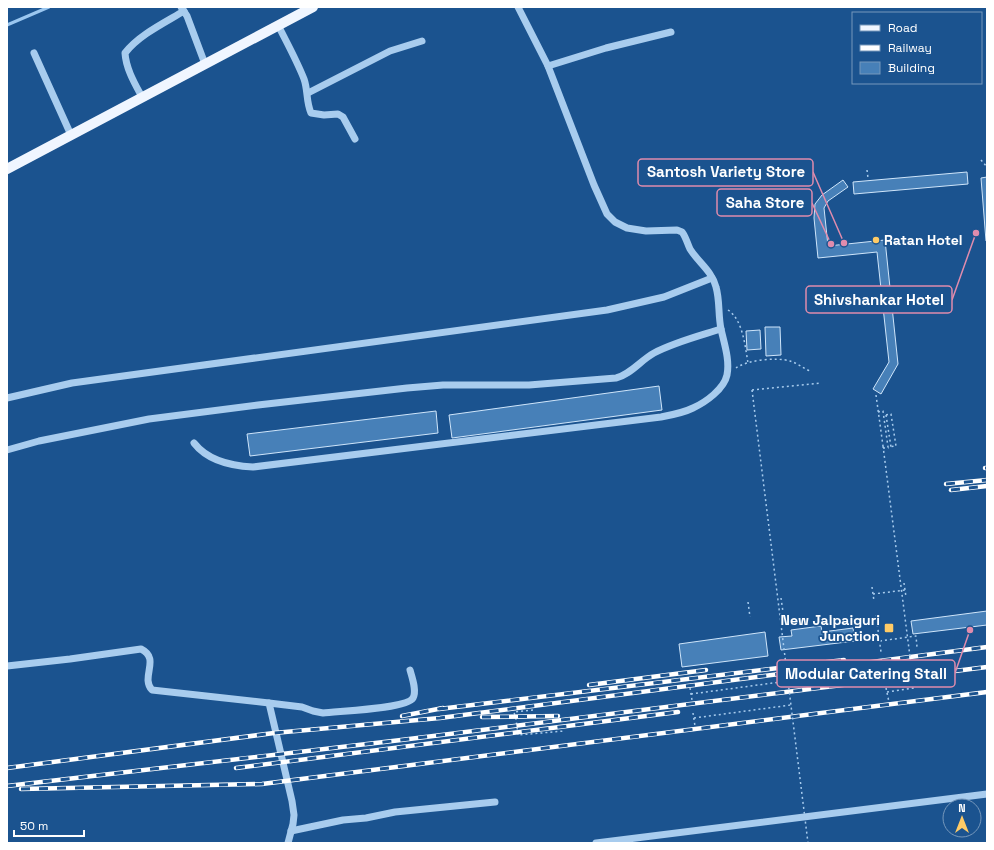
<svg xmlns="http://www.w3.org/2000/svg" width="994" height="850" viewBox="0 0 994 850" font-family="'Space Grotesk',sans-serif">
<rect width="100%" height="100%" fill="#1b538f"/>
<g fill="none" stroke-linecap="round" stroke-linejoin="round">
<path stroke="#9bc7f0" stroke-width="3" d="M7,25L49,7"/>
</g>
<g fill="#4780b8" stroke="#cfe5fa">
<path d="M967,172L968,184L854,194L853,182Z"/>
<path d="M987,177V241H986L981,178Z"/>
<path d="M843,180L848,187L828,201L824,208L828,246L885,240L898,364L881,394L873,389L889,362L877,252L818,258L814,218L815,204L822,195Z"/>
<path d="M765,327H780L781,355L766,356Z"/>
<path d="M760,330L761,349L747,350L746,331Z"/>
<path d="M659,386L662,410L452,438L449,415Z"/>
<path d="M436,411L438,433L250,456L247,434Z"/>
<path d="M987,611V625L913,634L911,621Z"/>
<path d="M821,626L822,632L853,628L855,641L781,650L779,637L792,636L791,630Z"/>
<path d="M765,632L768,656L682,667L679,644Z"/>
</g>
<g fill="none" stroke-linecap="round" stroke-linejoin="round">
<g stroke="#a8ccee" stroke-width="1.5" stroke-dasharray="2 3" stroke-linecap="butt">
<path d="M981,160L987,167"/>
<path d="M867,170L868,178"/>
<path d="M728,310C743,320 745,346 748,363"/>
<path d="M736,368C747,360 777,357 790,361C797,363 803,368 810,371"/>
<path d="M752,390L821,383"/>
<path d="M876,395L883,446"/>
<path d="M878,412L883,411L888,447L896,446L891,414L886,415"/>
<path d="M883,448H888"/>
<path d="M904,583L906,597"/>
<path d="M872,587L874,601"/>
<path d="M873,594L905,590"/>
<path d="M781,598L783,612"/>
<path d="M748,602L750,617"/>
<path d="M876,615L881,652"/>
<path d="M880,641L916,636L917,647"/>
<path d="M883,663L885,676"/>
<path d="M883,667L911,664"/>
<path d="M690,688L692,700"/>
<path d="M886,688L889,702"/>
<path d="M887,692L914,688"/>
<path d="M691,694L788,681"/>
<path d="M533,710L514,712L515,716L516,719L518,735L564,731"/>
<path d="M693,713L695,726"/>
<path d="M694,718L791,705"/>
</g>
<g stroke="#a8ccee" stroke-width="7">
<path d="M181,7L187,16L205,64"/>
<path d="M278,25C287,43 297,61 304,79C308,90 306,102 311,113L324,115L338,114L343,117L355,139"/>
<path d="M34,53L71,135"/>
<path d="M548,66L606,48L671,32"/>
<path d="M308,93L390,51L422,41"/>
<path d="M142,97C135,84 126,69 125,53C139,35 164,23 184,11"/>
<path d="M7,398L72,383L607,310L664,297L712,278"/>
<path d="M194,443C208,461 232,466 253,467L661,417C672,415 683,413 693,408C706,402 724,389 727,375C730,360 724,343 721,329C718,315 720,301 716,287C712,271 698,262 690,249C687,243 686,237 682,232L677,230L646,231L627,228L615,222L607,214L594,185L548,66L518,7"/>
<path d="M7,450L39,441L149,419L258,405L407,388L443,385H529L616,378C630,375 641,360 654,353C675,342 699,336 721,329"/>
<path d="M7,666L70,659L141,649C161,659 140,677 152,690L269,703L292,801L294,815L293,824L288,843"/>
<path d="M269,703L302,707L313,711L323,713C337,711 407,709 413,698C417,691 412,677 410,670"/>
<path d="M291,831L343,820L366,818L395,812L495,802"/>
<path d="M596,843L987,794"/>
</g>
<path stroke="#f0f6ff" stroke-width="10" d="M7,169L313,7"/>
<g stroke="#fff" stroke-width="4.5">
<g id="rail">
<path d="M985,468H987"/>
<path d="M946,484L987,480"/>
<path d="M951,490L987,486"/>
<path d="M589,685L706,670"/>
<path d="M439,709L844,660"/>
<path d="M402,716L443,708"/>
<path d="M482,717L558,716"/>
<path d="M7,768L274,733L440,718L987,647"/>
<path d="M236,768L678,712"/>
<path d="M7,786L401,740L987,667"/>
<path d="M21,789L262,784L987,692"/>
</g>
</g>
<use href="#rail" stroke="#1b538f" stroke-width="3" stroke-dasharray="9" stroke-linecap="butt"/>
<g stroke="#a8ccee" stroke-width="1.5" stroke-dasharray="2 3" stroke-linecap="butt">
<path d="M752,390L808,843"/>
<path d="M886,415L891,447L888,448"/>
<path d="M883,446L914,688"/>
</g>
</g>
<g fill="#ffcb66" stroke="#1b538f" stroke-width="1.5">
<circle cx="876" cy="240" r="4"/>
<rect x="884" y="623" width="10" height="10" rx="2"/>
</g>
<g text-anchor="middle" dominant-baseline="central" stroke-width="3.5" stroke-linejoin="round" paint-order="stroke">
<g font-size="14" font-weight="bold" fill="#fff" stroke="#1b538f" text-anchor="start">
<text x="884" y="240">Ratan Hotel</text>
<text x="880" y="620" text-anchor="end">New Jalpaiguri<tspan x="880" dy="16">Junction</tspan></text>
</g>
</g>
<path fill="none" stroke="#e08cad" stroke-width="1.5" d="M844 243L813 172M831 244L812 203M976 233L952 300M970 630L955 673"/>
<g fill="#e08cad" stroke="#1b538f" stroke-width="1.5">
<circle cx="844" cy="243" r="4"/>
<circle cx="831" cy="244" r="4"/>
<circle cx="976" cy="233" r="4"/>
<circle cx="970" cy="630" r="4"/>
</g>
<g fill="#1b538f" stroke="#e08cad" stroke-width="1.5">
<rect x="638" y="159" width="175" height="27" rx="4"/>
<rect x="717" y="189" width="95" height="27" rx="4"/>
<rect x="806" y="286" width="146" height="27" rx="4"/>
<rect x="777" y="660" width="178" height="27" rx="4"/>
</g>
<g font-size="15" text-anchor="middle" font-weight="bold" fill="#fff">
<text x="726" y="177">Santosh Variety Store</text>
<text x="765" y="208">Saha Store</text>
<text x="879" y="305">Shivshankar Hotel</text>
<text x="866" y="679">Modular Catering Stall</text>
</g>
<rect width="994" height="850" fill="none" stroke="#ffffff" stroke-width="16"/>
<rect x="852" y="12" width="130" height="72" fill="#1b538f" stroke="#7698bc"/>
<rect x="860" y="25" width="20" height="6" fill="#f0f6ff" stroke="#7698bc"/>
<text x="888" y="32" font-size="12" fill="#ffffff">Road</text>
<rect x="860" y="45" width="20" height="6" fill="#ffffff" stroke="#7698bc"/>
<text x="888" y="52" font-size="12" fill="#ffffff">Railway</text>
<rect x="860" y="62" width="20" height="12" fill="#4780b8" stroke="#7698bc"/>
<text x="888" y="72" font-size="12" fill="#ffffff">Building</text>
<g transform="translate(962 818)"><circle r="19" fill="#1b538f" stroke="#7698bc"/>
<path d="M0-3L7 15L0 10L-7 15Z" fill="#ffcb66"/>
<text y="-6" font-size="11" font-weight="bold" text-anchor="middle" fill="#ffffff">N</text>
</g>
<path d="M14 830v6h70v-6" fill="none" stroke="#ffffff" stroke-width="2"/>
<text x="20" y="830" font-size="12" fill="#ffffff" stroke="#1b538f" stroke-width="3" paint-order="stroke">50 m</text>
</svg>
